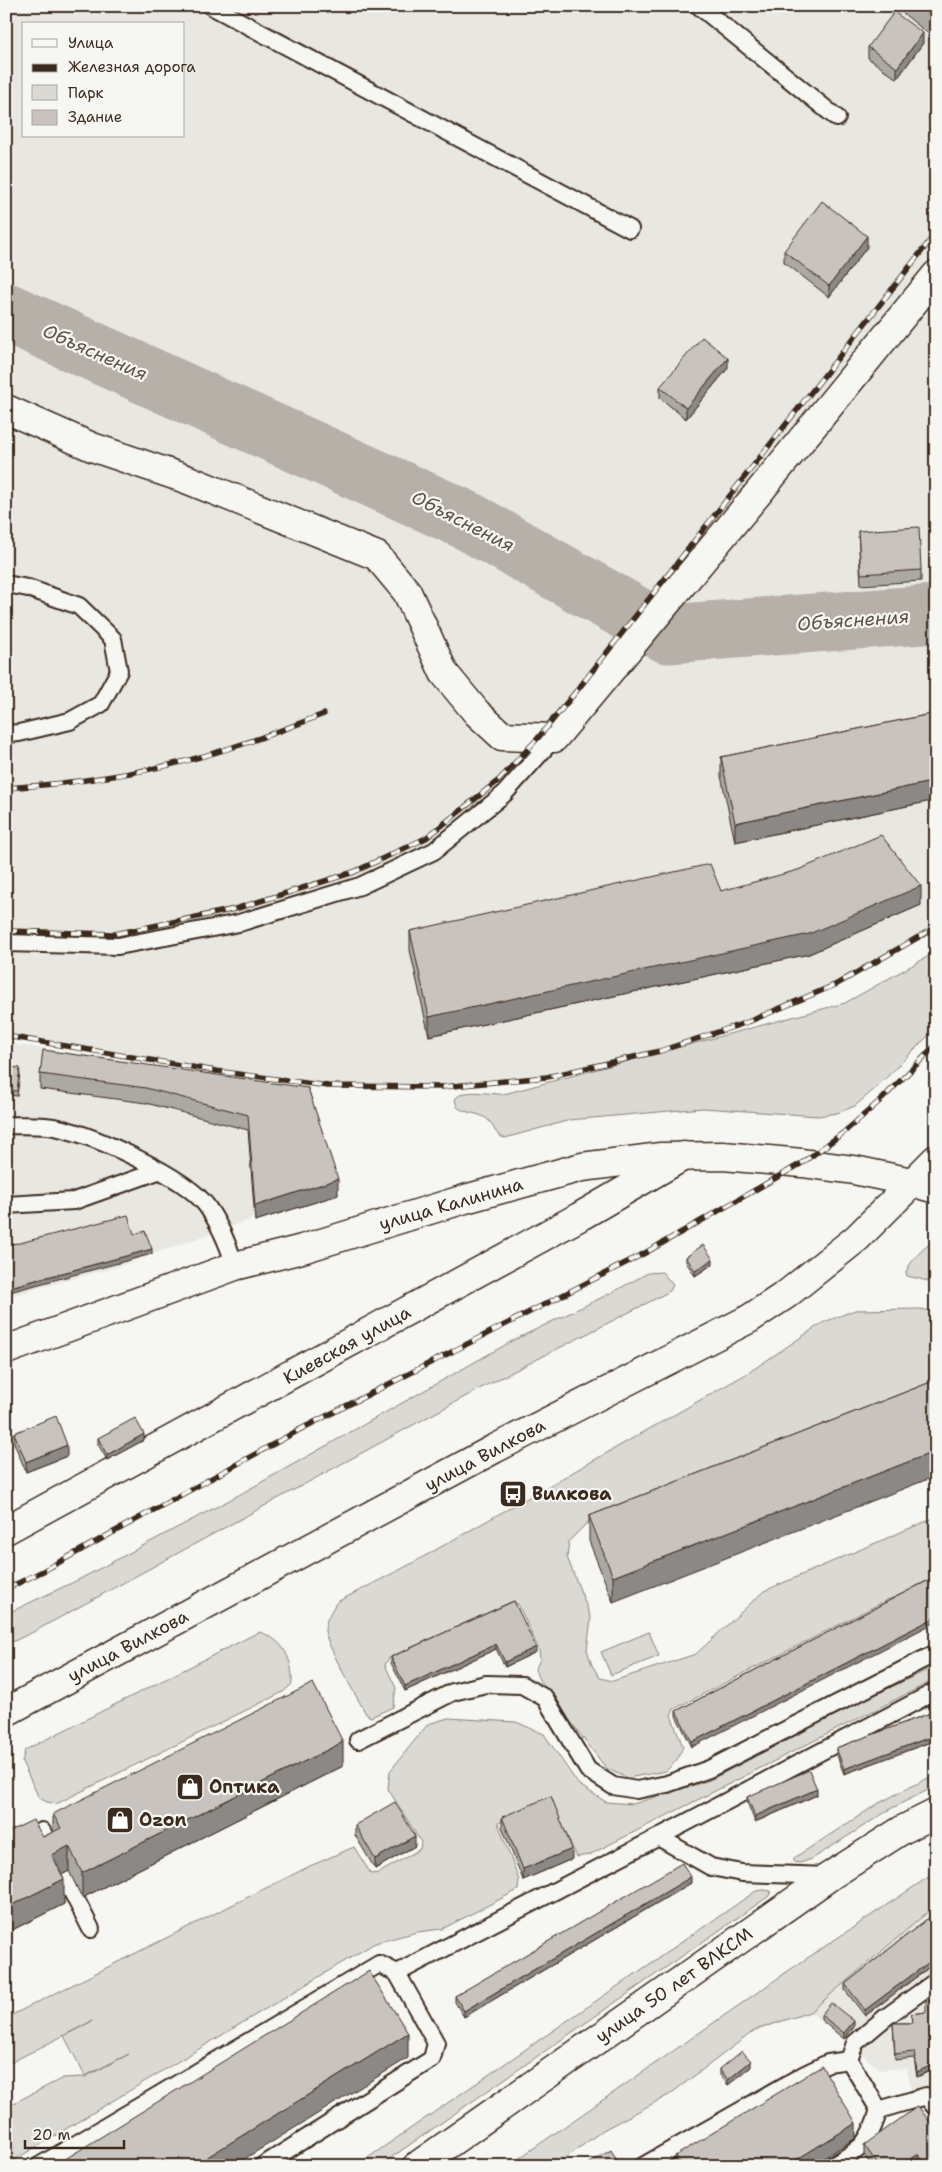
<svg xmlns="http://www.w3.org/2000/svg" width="942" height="2172" viewBox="0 0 942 2172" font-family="'Shantell Sans',sans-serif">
<rect width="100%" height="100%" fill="#f6f6f2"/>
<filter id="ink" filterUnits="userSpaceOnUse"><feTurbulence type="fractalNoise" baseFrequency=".02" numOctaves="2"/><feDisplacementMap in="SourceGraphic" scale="10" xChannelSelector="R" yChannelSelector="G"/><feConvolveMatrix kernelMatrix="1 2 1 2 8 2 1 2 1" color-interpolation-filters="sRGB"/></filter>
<g filter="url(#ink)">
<g fill="#e8e7e2" fill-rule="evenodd">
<path d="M6,6H936V927L837,984L748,1022L660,1051L547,1077L442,1087L328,1086L216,1071L6,1036ZM24,24H184V136H24Z"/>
<path d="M6,1043L118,1059L306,1099L313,1197L120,1266L6,1297Z"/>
<path d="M936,1905V2134L913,2102L907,2068L881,2070L810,2012Z"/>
</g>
<g fill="#dad9d3" stroke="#8a8278">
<path d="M936,952V1028L877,1087L855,1106L837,1113L818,1116L703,1108L570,1120L505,1138C494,1136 495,1125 487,1119C478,1112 466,1114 457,1107L455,1099C465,1087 490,1095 504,1094L845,1003Z"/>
<path d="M936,1239V1283L907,1276L906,1272C912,1258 924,1248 936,1239Z"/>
<path d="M662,1272L673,1285L670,1291L655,1299L481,1388L35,1631L6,1645V1614L80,1579L237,1496L514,1340L611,1293L648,1273Z"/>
<path d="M921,1309L936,1312V1393L589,1521L569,1541L567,1557L591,1618L587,1650L592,1665L600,1678L613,1681L696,1654L764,1591L936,1517V1582L887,1600L674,1709L671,1715L683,1747L676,1761L666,1771L627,1778L606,1768L539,1680L535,1669L540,1660L539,1650L518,1604L511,1602L389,1658L385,1665L396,1688L393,1707L371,1717L366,1714C358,1699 325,1643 325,1630C325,1621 332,1609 337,1602L409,1565L748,1373L822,1323L855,1310Z"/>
<path d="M259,1632C284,1639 293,1660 292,1684L283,1692L56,1804L47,1802L39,1798L22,1762L25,1750Z"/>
<path d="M649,1632L659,1656L611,1675L601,1652Z"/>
<path d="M936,1666V1679L589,1855L577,1857L552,1803L498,1823L519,1880L518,1890L442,1929L417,1932L375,1943L6,2165V2107L63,2078L85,2077L129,2054L85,2076L64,2036L92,2021L6,2065V2018L310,1866L354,1847L371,1874L379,1873L420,1849L421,1842L388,1789L390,1771L428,1724L448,1718L516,1722L544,1734L578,1784L606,1802L633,1804L710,1780L866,1699Z"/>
<path d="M936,1774V1786L892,1808L812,1859L800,1863L794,1862V1858L879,1803Z"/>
<path d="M936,1872V1905L810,2012L755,2030L669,2095L603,2130L555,2166H508L791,1969Z"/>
<path d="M764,1890L771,1891L769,1896L379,2166H356L756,1891Z"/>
</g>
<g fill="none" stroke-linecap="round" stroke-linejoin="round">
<path stroke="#b6b0a9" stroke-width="59" d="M6,312L466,520L668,634L936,614"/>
<g stroke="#3b2a1e" stroke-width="20">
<g id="service">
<path d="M211,6L630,229"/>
<path d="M699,6L837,118"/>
<path d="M6,584L28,588L79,606L113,639L119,671L101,704L70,721L19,733L6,734"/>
<path d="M6,943L118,946L239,923L360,886L434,851L504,794L554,738"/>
<path d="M6,1125C23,1126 43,1124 59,1128C95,1136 184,1176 206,1205C220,1224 228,1244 235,1266"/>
<path d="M6,1205L74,1201L158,1171"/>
<path d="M358,1740L453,1692L486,1684L522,1685L545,1698L588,1770L613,1786L637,1790L667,1784L709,1769L936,1653"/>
<path d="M42,1831L55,1856"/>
<path d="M660,1838L711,1867L742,1873L829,1876"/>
<path d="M63,1874L91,1929"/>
<path d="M397,1973C577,1880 757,1786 936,1691"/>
<path d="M879,2110L926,2096L936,2108"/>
<path d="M39,2166L379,1964L397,1973L436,2043L432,2059L262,2166"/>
<path d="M643,2166L805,2074L828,2063L849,2060L855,2043L886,2017L936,1981"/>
<path d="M832,2166C862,2148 868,2145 879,2110L849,2060"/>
</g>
</g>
<g stroke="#3b2a1e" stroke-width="31">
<g id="minor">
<path d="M6,409L92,447L186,479L377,556L407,592L444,673L477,713L502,736L554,738L759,492L936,275"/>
<path d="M6,1530L579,1217L684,1156"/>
</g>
</g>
<g stroke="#3b2a1e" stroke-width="31">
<g id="secondary">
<path d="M911,1182L936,1189"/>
<path d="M417,2166L830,1876L902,1830L936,1813"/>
</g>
</g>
<g stroke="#3b2a1e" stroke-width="31">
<g id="primary">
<path d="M6,1350L235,1266L302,1249L465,1199L582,1167L661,1157L723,1156L802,1163L854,1170L911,1182"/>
<path d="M6,1712L494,1449L749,1319L787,1294L857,1238L936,1159"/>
</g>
</g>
<use href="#service" stroke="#f6f6f2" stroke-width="16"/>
<use href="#minor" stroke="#f6f6f2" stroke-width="28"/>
<use href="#secondary" stroke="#f6f6f2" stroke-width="28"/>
<use href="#primary" stroke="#f6f6f2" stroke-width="28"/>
<g stroke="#3b2a1e" stroke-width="5.5">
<g id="rail">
<path d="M6,788C81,783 156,772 227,749C260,739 292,726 324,714"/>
<path d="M6,931L115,934L235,909L354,872L426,838L499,780L538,738L579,688L936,233"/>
<path d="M6,1036L216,1071L328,1086L442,1087L547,1077L660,1051L748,1022L837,984L936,927"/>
<path d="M6,1589L43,1571L299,1430L645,1253L802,1163L843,1133L882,1099L936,1045"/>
</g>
</g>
<use href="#rail" stroke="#f6f6f2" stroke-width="4" stroke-dasharray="11" stroke-linecap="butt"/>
</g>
<g fill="#aca8a3" stroke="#3b2a1e">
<path d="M894,6H936V40Z"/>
<path d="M923,43L897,79L868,58V47Z"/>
<path d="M867,247L829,297L784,262V251Z"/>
<path d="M728,368L686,419L660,398V387Z"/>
<path d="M858,531L921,570V581L861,585Z"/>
<path d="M936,713V800L735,842L721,776V757Z"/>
<path d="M721,891L921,905L809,954L429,1036L410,950V931Z"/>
<path d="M20,1073L17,1096L6,1095V1085Z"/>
<path d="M40,1074L308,1088L338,1195L255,1221L248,1130L146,1103L40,1089Z"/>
<path d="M686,1257L713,1264L695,1276L686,1262Z"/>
<path d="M936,1380L613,1602L589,1541V1516Z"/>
<path d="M14,1433L67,1456L26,1472L14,1443Z"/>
<path d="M98,1438L144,1440L107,1460L98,1444Z"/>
<path d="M925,1582L692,1747L676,1716V1711Z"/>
<path d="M514,1601L536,1652L505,1667L496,1649L405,1691L391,1663V1657Z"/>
<path d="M936,1711V1740L844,1774L836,1753V1748Z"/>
<path d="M343,1766L82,1898L69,1871L62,1875L64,1904L6,1933V1833L43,1837L53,1832V1814Z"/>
<path d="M817,1795L755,1822L747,1802V1797Z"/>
<path d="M502,1817L572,1859L523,1880L502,1827Z"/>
<path d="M355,1825L415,1846L375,1869L355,1835Z"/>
<path d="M691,1883L464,2017L455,2002V1996Z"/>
<path d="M936,1912V1962L865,2016L845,1990V1984Z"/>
<path d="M936,2001V2068L917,2077L914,2058L895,2060L893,2023H912L911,2014L926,2012Z"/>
<path d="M821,2015L854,2027L844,2039L821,2020Z"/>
<path d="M751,2067L728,2085L720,2075V2069Z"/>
<path d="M936,2131V2166H919L918,2164L916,2166H872L864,2155V2145Z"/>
<path d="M856,2138L811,2166H675V2156Z"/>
</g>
<g fill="#8c8885" stroke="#3b2a1e">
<path d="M923,33V43L897,79V68Z"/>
<path d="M867,236V247L829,297V286Z"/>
<path d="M728,358V368L686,419V408Z"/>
<path d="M936,781V800L735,842V823Z"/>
<path d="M921,886V905L809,954L429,1036V1017Z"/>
<path d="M338,1179V1195L255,1221V1206Z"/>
<path d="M152,1249V1254L6,1293V1288Z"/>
<path d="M713,1259V1264L695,1276V1271Z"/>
<path d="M144,1434V1440L107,1460V1455Z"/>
<path d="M67,1445V1456L26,1472V1462Z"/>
<path d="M936,1451V1476L613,1602V1577Z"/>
<path d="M936,1617V1622L692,1747V1742Z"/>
<path d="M496,1644V1649L405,1691V1686Z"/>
<path d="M536,1647V1652L505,1667V1662Z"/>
<path d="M936,1735V1740L844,1774V1769Z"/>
<path d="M343,1742V1766L82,1898V1873Z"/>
<path d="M817,1789V1795L755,1822V1816Z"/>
<path d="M415,1836V1846L375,1869V1859Z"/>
<path d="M69,1846V1871L52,1880V1855Z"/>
<path d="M572,1849V1859L523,1880V1869Z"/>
<path d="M691,1877V1883L464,2017V2011Z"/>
<path d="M64,1879V1904L6,1933V1908Z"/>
<path d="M936,1957V1962L865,2016V2010Z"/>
<path d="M854,2021V2027L844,2039V2033Z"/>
<path d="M408,2033V2058L233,2166H193Z"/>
<path d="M751,2061V2067L728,2085V2080Z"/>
<path d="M936,2063V2068L917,2077V2072Z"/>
<path d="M856,2123V2138L811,2166H786Z"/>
<path d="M918,2154V2164L916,2166H901Z"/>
<path d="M936,2161V2166H929Z"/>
</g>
<g fill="#c8c3be" stroke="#3b2a1e">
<path d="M918,6H936V21Z"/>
<path d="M894,12L923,33L897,68L868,47Z"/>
<path d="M822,201L867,236L829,286L784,251Z"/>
<path d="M702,337L728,358L686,408L660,387Z"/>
<path d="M919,527L921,570L861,574L858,531Z"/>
<path d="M936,713V781L735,823L721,757Z"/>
<path d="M881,835L921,886L809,934L429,1017L410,931L710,864L721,891L798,870Z"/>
<path d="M43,1050L308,1088L338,1179L255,1206L248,1115L146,1088L40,1074Z"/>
<path d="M8,1067L20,1068L17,1091L6,1090Z"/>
<path d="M128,1215L134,1234L145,1231L152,1249L6,1288V1244L20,1243Z"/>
<path d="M703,1245L713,1259L695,1271L686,1257Z"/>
<path d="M936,1380V1451L613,1577L589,1516Z"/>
<path d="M56,1416L67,1445L26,1462L14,1433Z"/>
<path d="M135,1418L144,1434L107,1455L98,1438Z"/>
<path d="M936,1579V1617L692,1742L676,1711L925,1582Z"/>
<path d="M514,1601L536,1647L505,1662L496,1644L405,1686L391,1657Z"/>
<path d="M313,1683L343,1742L82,1873L69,1846L52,1855L64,1879L6,1908V1833L33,1820L43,1837L61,1828L53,1814Z"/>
<path d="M936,1711V1735L844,1769L836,1748Z"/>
<path d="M809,1770L817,1789L755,1816L747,1797Z"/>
<path d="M551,1796L572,1849L523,1869L502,1817Z"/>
<path d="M395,1802L415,1836L375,1859L355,1825Z"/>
<path d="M682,1863L691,1877L464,2011L455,1996Z"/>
<path d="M936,1912V1957L865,2010L845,1984Z"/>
<path d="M369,1971L408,2033L193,2166H54Z"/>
<path d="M926,2001H936V2063L917,2072L914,2052L895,2054L893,2023H912L911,2014L926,2012Z"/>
<path d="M831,2003L854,2021L844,2033L821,2015Z"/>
<path d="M742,2051L751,2061L728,2080L720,2069Z"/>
<path d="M822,2066L856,2123L786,2166H681L675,2156Z"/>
<path d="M918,2106L936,2131V2161L929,2166H927L918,2154L901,2166H879L864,2145Z"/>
<path d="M611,2150L619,2164L616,2166H584Z"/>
</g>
</g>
<defs>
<g id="bus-square" transform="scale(1.4375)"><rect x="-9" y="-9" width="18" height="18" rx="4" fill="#3b2a1e" stroke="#f6f6f2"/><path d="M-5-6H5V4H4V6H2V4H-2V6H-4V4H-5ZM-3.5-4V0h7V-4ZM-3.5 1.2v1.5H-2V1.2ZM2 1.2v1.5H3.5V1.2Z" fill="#fff"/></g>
<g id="shop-square" transform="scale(1.4375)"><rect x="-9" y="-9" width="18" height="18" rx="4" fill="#3b2a1e" stroke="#f6f6f2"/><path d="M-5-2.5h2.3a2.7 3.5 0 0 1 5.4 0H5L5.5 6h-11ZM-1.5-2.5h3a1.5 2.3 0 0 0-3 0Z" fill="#fff"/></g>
</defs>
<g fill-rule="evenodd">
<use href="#bus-square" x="513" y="1494"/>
<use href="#shop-square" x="190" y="1787"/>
<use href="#shop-square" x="120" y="1820"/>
</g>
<g text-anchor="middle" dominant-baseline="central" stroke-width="4.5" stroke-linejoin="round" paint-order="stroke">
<g font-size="18" fill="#3b2a1e" stroke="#f6f6f2">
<text transform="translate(451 1204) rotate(-16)">улица Калинина</text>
<text transform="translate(347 1345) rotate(-29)">Киевская улица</text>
<text transform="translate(485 1455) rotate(-28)">улица Вилкова</text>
<text transform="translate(128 1646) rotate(-28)">улица Вилкова</text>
<text transform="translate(674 1985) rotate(-35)">улица 50 лет ВЛКСМ</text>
</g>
<g font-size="18" font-weight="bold" fill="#3b2a1e" stroke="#f6f6f2" text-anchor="start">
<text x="532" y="1494">Вилкова</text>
<text x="209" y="1787">Оптика</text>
<text x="139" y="1820">Ozon</text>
</g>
<g font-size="19" font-style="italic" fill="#605248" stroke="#f6f6f2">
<text transform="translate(95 352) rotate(24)">Объяснения</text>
<text transform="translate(463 521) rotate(27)">Объяснения</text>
<text transform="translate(853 620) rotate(-4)">Объяснения</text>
</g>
</g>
<rect width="942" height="2172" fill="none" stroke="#f6f6f2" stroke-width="25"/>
<rect x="12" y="12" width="917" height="2147" fill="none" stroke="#3b2a1e" stroke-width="2" filter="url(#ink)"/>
<rect x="22" y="22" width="162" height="115" fill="#f6f6f2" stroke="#aba49d"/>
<rect x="32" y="39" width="25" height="8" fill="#f6f6f2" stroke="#aba49d"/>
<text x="68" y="48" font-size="15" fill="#3b2a1e">Улица</text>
<rect x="32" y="64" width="25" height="8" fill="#3b2a1e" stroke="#aba49d"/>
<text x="68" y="72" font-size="15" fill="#3b2a1e">Железная дорога</text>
<rect x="32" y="85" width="25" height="15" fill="#dad9d3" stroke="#aba49d"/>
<text x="68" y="98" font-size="15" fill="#3b2a1e">Парк</text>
<rect x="32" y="110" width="25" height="15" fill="#c8c3be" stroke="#aba49d"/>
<text x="68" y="122" font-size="15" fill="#3b2a1e">Здание</text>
<path d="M25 2140v8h99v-8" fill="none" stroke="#3b2a1e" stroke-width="2.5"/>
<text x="32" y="2140" font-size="15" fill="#3b2a1e" stroke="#f6f6f2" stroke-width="4" paint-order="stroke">20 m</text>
</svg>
